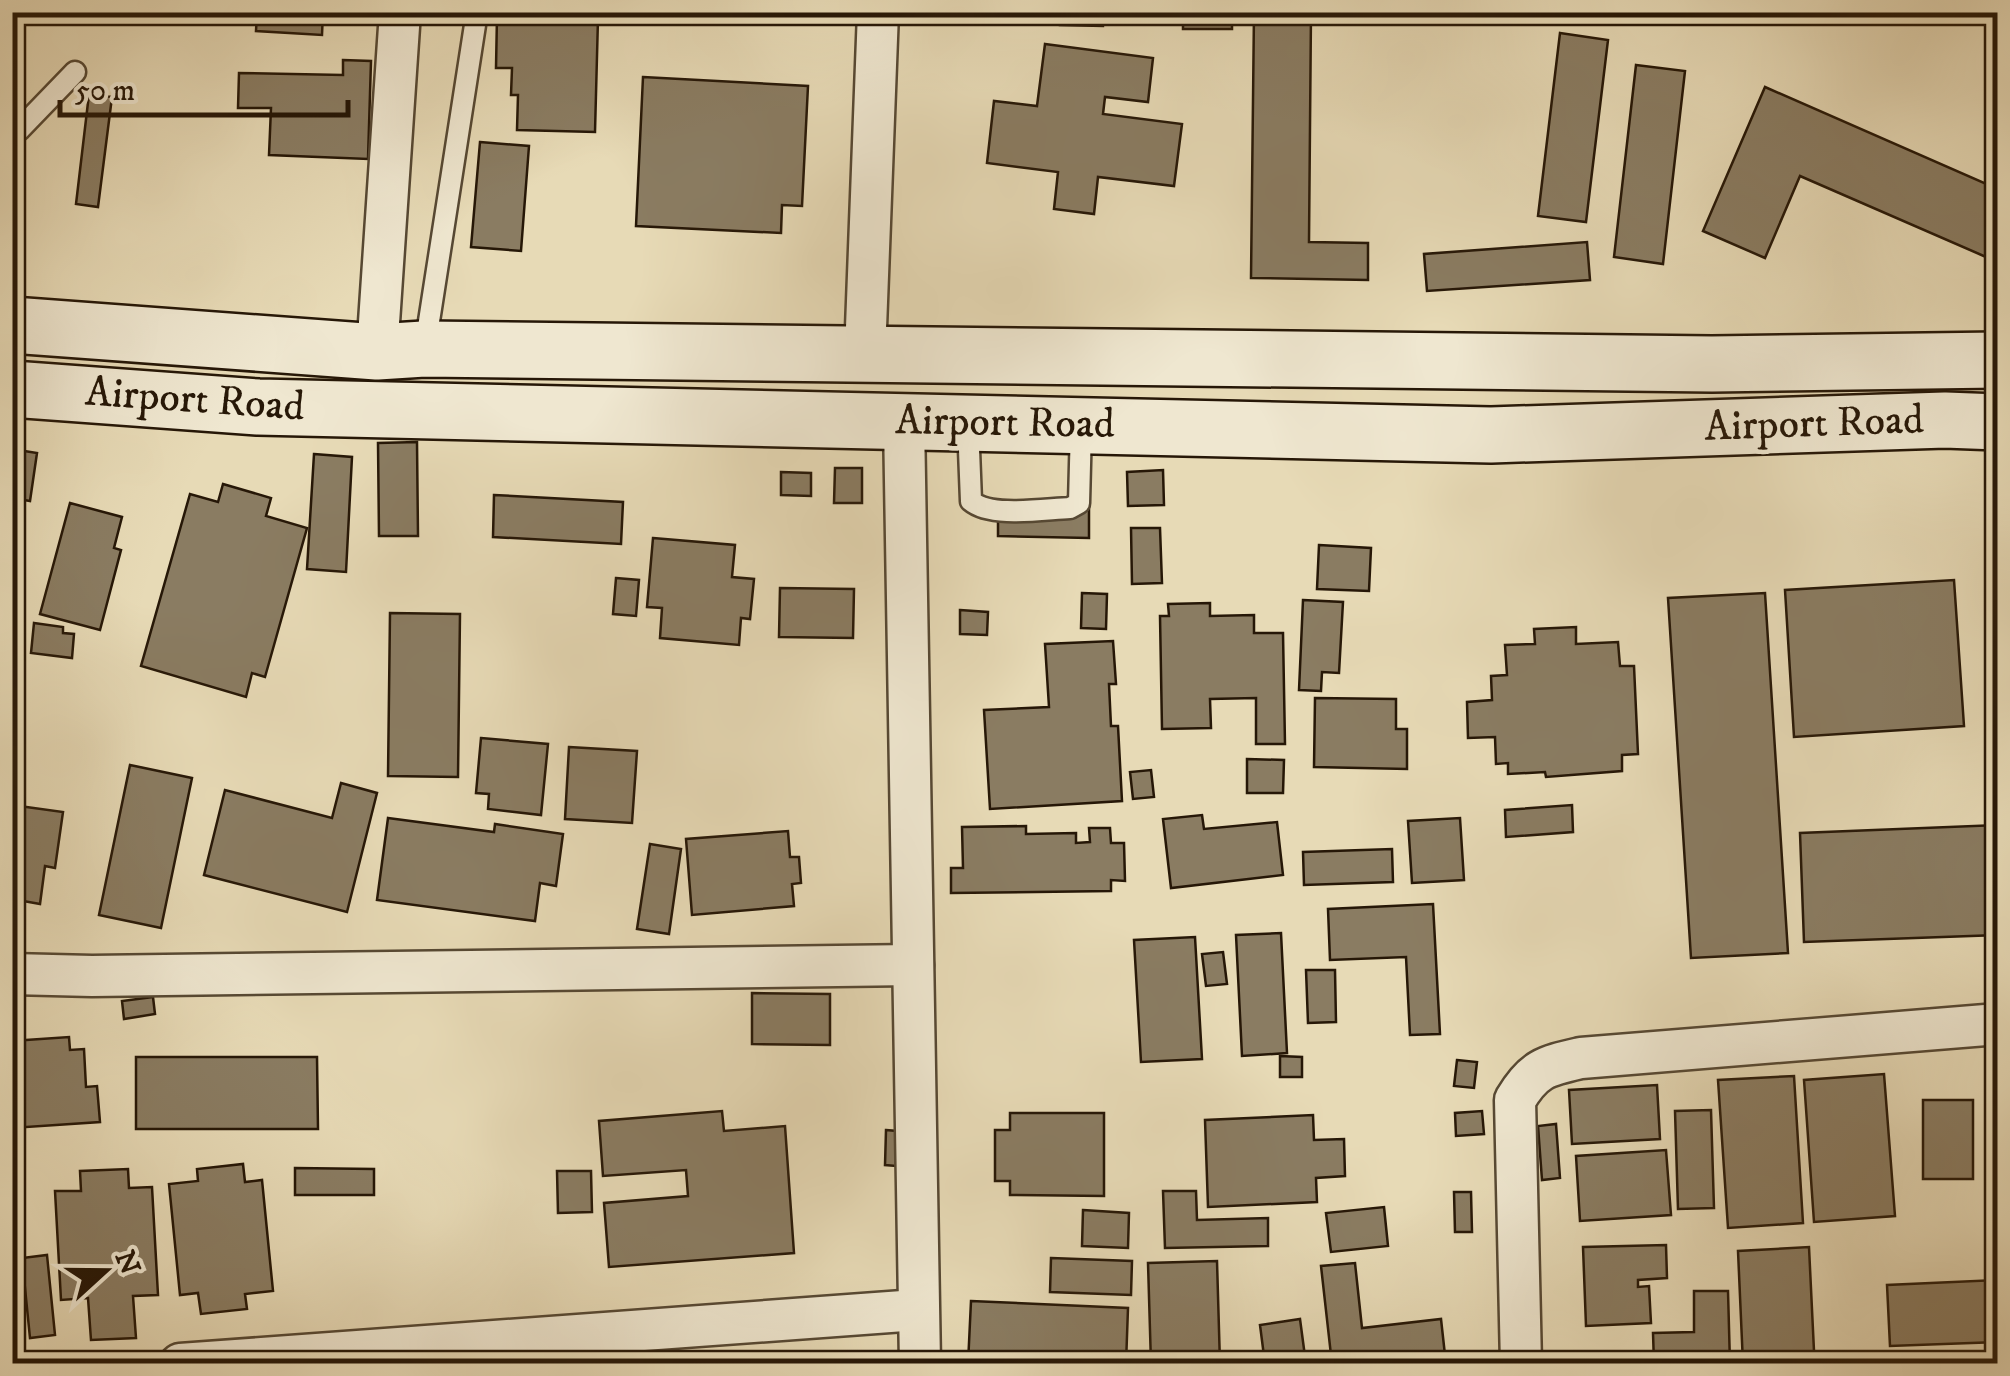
<svg xmlns="http://www.w3.org/2000/svg" width="2010" height="1376" viewBox="0 0 2010 1376" font-family="'IM FELL DW Pica',serif">
<rect width="100%" height="100%" fill="#e7dab6"/>
<filter id="stains"><feTurbulence type="fractalNoise" baseFrequency=".002" numOctaves="4"/><feColorMatrix values="0 0 0 0 .2 0 0 0 0 .09 0 0 0 0 .02 0 0 0 .5 -.17"/></filter>
<radialGradient id="worn" r=".72"><stop offset=".6" stop-color="#630" stop-opacity="0"/><stop offset="1" stop-color="#630" stop-opacity=".3"/></radialGradient>
<g fill="#8a7c62" stroke="#261707" stroke-width="2.5">
<path d="M257,12H323L322,35L256,31Z"/>
<path d="M1061,12H1104L1103,26L1060,25Z"/>
<rect x="1183" y="12" width="49" height="17"/>
<path d="M1254,12H1311L1309,242L1368,243V280L1251,278Z"/>
<path d="M497,16L598,18L595,132L517,130L518,95H511L512,68H496Z"/>
<path d="M1560,33L1608,40L1586,222L1538,216Z"/>
<path d="M1045,44L1153,58L1148,102L1105,97L1103,114L1182,124L1174,186L1098,177L1094,214L1054,209L1058,172L987,163L994,101L1037,106Z"/>
<path d="M343,60L371,61L368,159L269,155L271,108H238L239,73L343,75Z"/>
<path d="M1636,65L1685,71L1663,264L1614,257Z"/>
<path d="M643,77L808,86L802,206L782,205L781,233L636,226Z"/>
<path d="M1765,87L1998,189V230L1986,257L1800,176L1765,258L1703,231Z"/>
<path d="M89,94L112,97L98,207L76,204Z"/>
<path d="M480,142L529,146L521,251L471,247Z"/>
<path d="M1587,242L1590,280L1427,291L1424,254Z"/>
<path d="M417,442L418,536H379L378,443Z"/>
<path d="M12,449L37,453L30,501L12,498Z"/>
<path d="M314,454L352,457L346,572L307,569Z"/>
<path d="M835,468H862V503H834Z"/>
<path d="M1163,470L1164,505L1128,506L1127,472Z"/>
<path d="M781,472L811,473V496L781,495Z"/>
<path d="M223,484L271,498L266,516L307,528L265,677L252,673L246,697L141,666L190,494L218,502Z"/>
<path d="M494,495L623,502L621,544L493,537Z"/>
<path d="M70,503L122,517L114,548L121,550L100,630L40,614Z"/>
<path d="M998,503L1089,504V538L998,536Z"/>
<path d="M1131,528H1160L1162,583L1132,584Z"/>
<path d="M653,538L735,545L732,577L754,579L750,619L741,618L739,645L660,638L662,608L647,607Z"/>
<path d="M1319,545L1371,548L1369,591L1317,589Z"/>
<path d="M616,578L639,580L636,616L613,614Z"/>
<path d="M1954,580L1964,726L1794,737L1785,590Z"/>
<path d="M780,588L854,589L853,638L779,637Z"/>
<path d="M1082,593L1107,594L1106,629L1081,628Z"/>
<path d="M1765,593L1788,953L1691,958L1668,598Z"/>
<path d="M1303,600L1343,602L1339,673L1322,672L1321,691L1299,690Z"/>
<path d="M1210,603V616L1254,615V633H1283L1285,744H1256V698L1210,699L1211,728L1162,729L1160,616H1169L1168,604Z"/>
<path d="M960,610L988,612L987,635L960,634Z"/>
<path d="M390,613L460,614L458,777L388,776Z"/>
<path d="M34,623L63,627V633L74,634L72,658L31,653Z"/>
<path d="M1576,627V644L1618,642L1620,666H1634L1638,754L1622,755V771L1546,777L1545,772L1508,774V763L1496,764L1495,737L1468,738L1467,702L1492,700L1491,676L1507,675L1505,645L1535,644L1534,629Z"/>
<path d="M1113,641L1116,684H1109L1111,726H1118L1122,801L990,809L984,710L1049,707L1045,644Z"/>
<path d="M1315,698L1396,699V729H1407V769L1314,767Z"/>
<path d="M481,738L548,744L541,815L488,809L489,794L476,793Z"/>
<path d="M569,747L637,751L632,823L565,819Z"/>
<path d="M1247,759L1284,760L1283,793H1247Z"/>
<path d="M130,765L192,778L161,928L99,915Z"/>
<path d="M1151,770L1154,797L1133,799L1130,772Z"/>
<path d="M341,783L377,793L347,912L204,875L225,790L332,818Z"/>
<path d="M12,805L63,812L55,868L45,866L40,904L12,899Z"/>
<path d="M1572,805L1573,832L1506,837L1505,810Z"/>
<path d="M1202,815L1204,829L1277,822L1283,875L1171,888L1163,819Z"/>
<path d="M388,818L494,832L495,824L563,834L556,886L540,883L535,921L377,900Z"/>
<path d="M1460,818L1464,880L1412,883L1408,821Z"/>
<path d="M1998,825V935L1804,942L1800,833Z"/>
<path d="M1026,826V834L1076,833V843L1090,842L1089,828H1110L1111,843H1124L1125,881L1111,880V891L951,893V868H963L962,827Z"/>
<path d="M788,831L790,857H799L801,883L792,884L794,906L692,915L686,839Z"/>
<path d="M650,844L681,849L669,934L637,929Z"/>
<path d="M1392,849L1393,882L1304,885L1303,852Z"/>
<path d="M1433,904L1440,1034L1410,1035L1406,957L1330,960L1328,909Z"/>
<path d="M1281,933L1287,1053L1242,1056L1236,935Z"/>
<path d="M1195,937L1202,1059L1141,1062L1134,940Z"/>
<path d="M1223,952L1227,984L1206,986L1202,954Z"/>
<path d="M1306,970H1335L1336,1022L1308,1023Z"/>
<path d="M752,993L830,994V1045L752,1044Z"/>
<path d="M153,997L155,1014L124,1019L122,1001Z"/>
<path d="M69,1037L70,1050L84,1049L86,1087L97,1086L100,1122L12,1128V1041Z"/>
<path d="M1280,1056L1302,1057V1077H1280Z"/>
<path d="M136,1057H317L318,1129H136Z"/>
<path d="M1457,1060L1477,1062L1474,1088L1454,1086Z"/>
<path d="M1884,1074L1895,1216L1814,1222L1804,1080Z"/>
<path d="M1794,1076L1803,1223L1728,1228L1718,1080Z"/>
<path d="M1657,1085L1660,1139L1572,1144L1569,1090Z"/>
<path d="M1988,1092H1998V1166L1987,1165Z"/>
<rect x="1923" y="1100" width="50" height="79"/>
<path d="M1711,1110L1714,1208L1678,1209L1675,1111Z"/>
<path d="M722,1111L724,1131L785,1126L794,1253L609,1267L604,1203L688,1196L686,1170L603,1176L599,1121Z"/>
<path d="M1482,1111L1484,1134L1456,1136L1455,1113Z"/>
<path d="M1010,1113H1104V1196L1010,1195V1181H995V1130H1010Z"/>
<path d="M1313,1115L1314,1140L1344,1139L1345,1176L1316,1178L1317,1202L1208,1207L1205,1120Z"/>
<path d="M1556,1124L1560,1178L1542,1180L1538,1126Z"/>
<path d="M886,1130L897,1131L896,1166L885,1165Z"/>
<path d="M1666,1150L1671,1215L1580,1221L1576,1156Z"/>
<path d="M243,1164L245,1182L262,1180L273,1291L245,1294L247,1309L201,1314L198,1293L180,1295L169,1184L198,1181L197,1169Z"/>
<path d="M295,1168L374,1169V1195H295Z"/>
<path d="M128,1169L129,1188L152,1187L158,1295L133,1296L136,1338L91,1340L88,1298L61,1300L55,1191H81L80,1171Z"/>
<path d="M557,1171H591L592,1212L558,1213Z"/>
<path d="M1163,1191H1196L1197,1220L1268,1218V1246L1165,1248Z"/>
<path d="M1454,1192H1471L1472,1232H1455Z"/>
<path d="M1384,1207L1388,1246L1331,1252L1326,1213Z"/>
<path d="M1083,1210L1129,1213L1128,1248L1082,1246Z"/>
<path d="M1666,1245L1667,1278L1638,1280V1287L1649,1286L1651,1323L1586,1326L1583,1247Z"/>
<path d="M1809,1247L1814,1351L1769,1353L1770,1364H1743L1738,1251Z"/>
<path d="M47,1255L55,1335L30,1338L22,1258Z"/>
<path d="M1051,1258L1132,1261L1131,1295L1050,1292Z"/>
<path d="M1217,1261L1220,1364H1151L1148,1263Z"/>
<path d="M1355,1263L1362,1328L1441,1319L1446,1364H1332L1321,1266Z"/>
<path d="M1997,1280L1998,1342L1890,1346L1887,1285Z"/>
<path d="M1694,1291H1728L1730,1364H1654L1653,1333L1694,1332Z"/>
<path d="M971,1301L1128,1308L1126,1364H968Z"/>
<path d="M1300,1319L1306,1364H1265L1260,1325Z"/>
</g>
<g fill="none" stroke-linecap="round" stroke-linejoin="round">
<g stroke="#564833" stroke-width="25">
<g id="service">
<path d="M12,132L19,130L75,72"/>
<path d="M425,347L475,25"/>
<path d="M968,424L971,501C991,518 1044,509 1070,508L1079,503L1081,426"/>
</g>
</g>
<g stroke="#564833" stroke-width="45">
<g id="minor">
<path d="M377,352L400,12"/>
<path d="M865,354L878,12"/>
<path d="M904,421L920,1364"/>
<path d="M12,974L92,976L913,965"/>
<path d="M180,1364L917,1310"/>
<path d="M1521,1364L1515,1100C1534,1068 1546,1066 1581,1058L1998,1024"/>
</g>
</g>
<g stroke="#261707" stroke-width="60">
<g id="secondary">
<path d="M12,325L377,352L424,349L1712,364L1998,360"/>
<path d="M12,389L258,407L1491,435L1945,420L1998,422"/>
</g>
</g>
<use href="#service" stroke="#efe7d0" stroke-width="20"/>
<use href="#minor" stroke="#efe7d0" stroke-width="40"/>
<use href="#secondary" stroke="#efe7d0" stroke-width="55"/>
</g>
<g text-anchor="middle" dominant-baseline="central" stroke-width="9" stroke-linejoin="round" paint-order="stroke">
<g font-size="42" fill="#261707" stroke="#efe7d0">
<text transform="translate(195 400) rotate(4)">Airport Road</text>
<text transform="translate(1005 423) rotate(1)">Airport Road</text>
<text transform="translate(1814 424) rotate(-2)">Airport Road</text>
</g>
</g>
<rect width="2010" height="1376" fill="none" stroke="#e7dab6" stroke-width="50"/>
<rect x="15" y="15" width="1980" height="1346" fill="none" stroke="#261707" stroke-width="5"/>
<rect x="25" y="25" width="1960" height="1326" fill="none" stroke="#261707" stroke-width="2.5"/>
<g transform="translate(105 1271) rotate(69)" stroke="#efe7d0" stroke-width="8" paint-order="stroke">
<path d="M0-8L18 38L0 25L-18 38Z" fill="#261707"/>
<text y="-15" font-size="28" font-weight="bold" text-anchor="middle" fill="#261707">N</text>
</g>
<path d="M60 100v15h288v-15" fill="none" stroke="#261707" stroke-width="5"/>
<text x="75" y="100" font-size="30" fill="#261707" stroke="#efe7d0" stroke-width="8" paint-order="stroke">50 m</text>
<rect width="100%" height="100%" filter="url(#stains)"/>
<rect width="100%" height="100%" fill="url(#worn)"/>
</svg>
